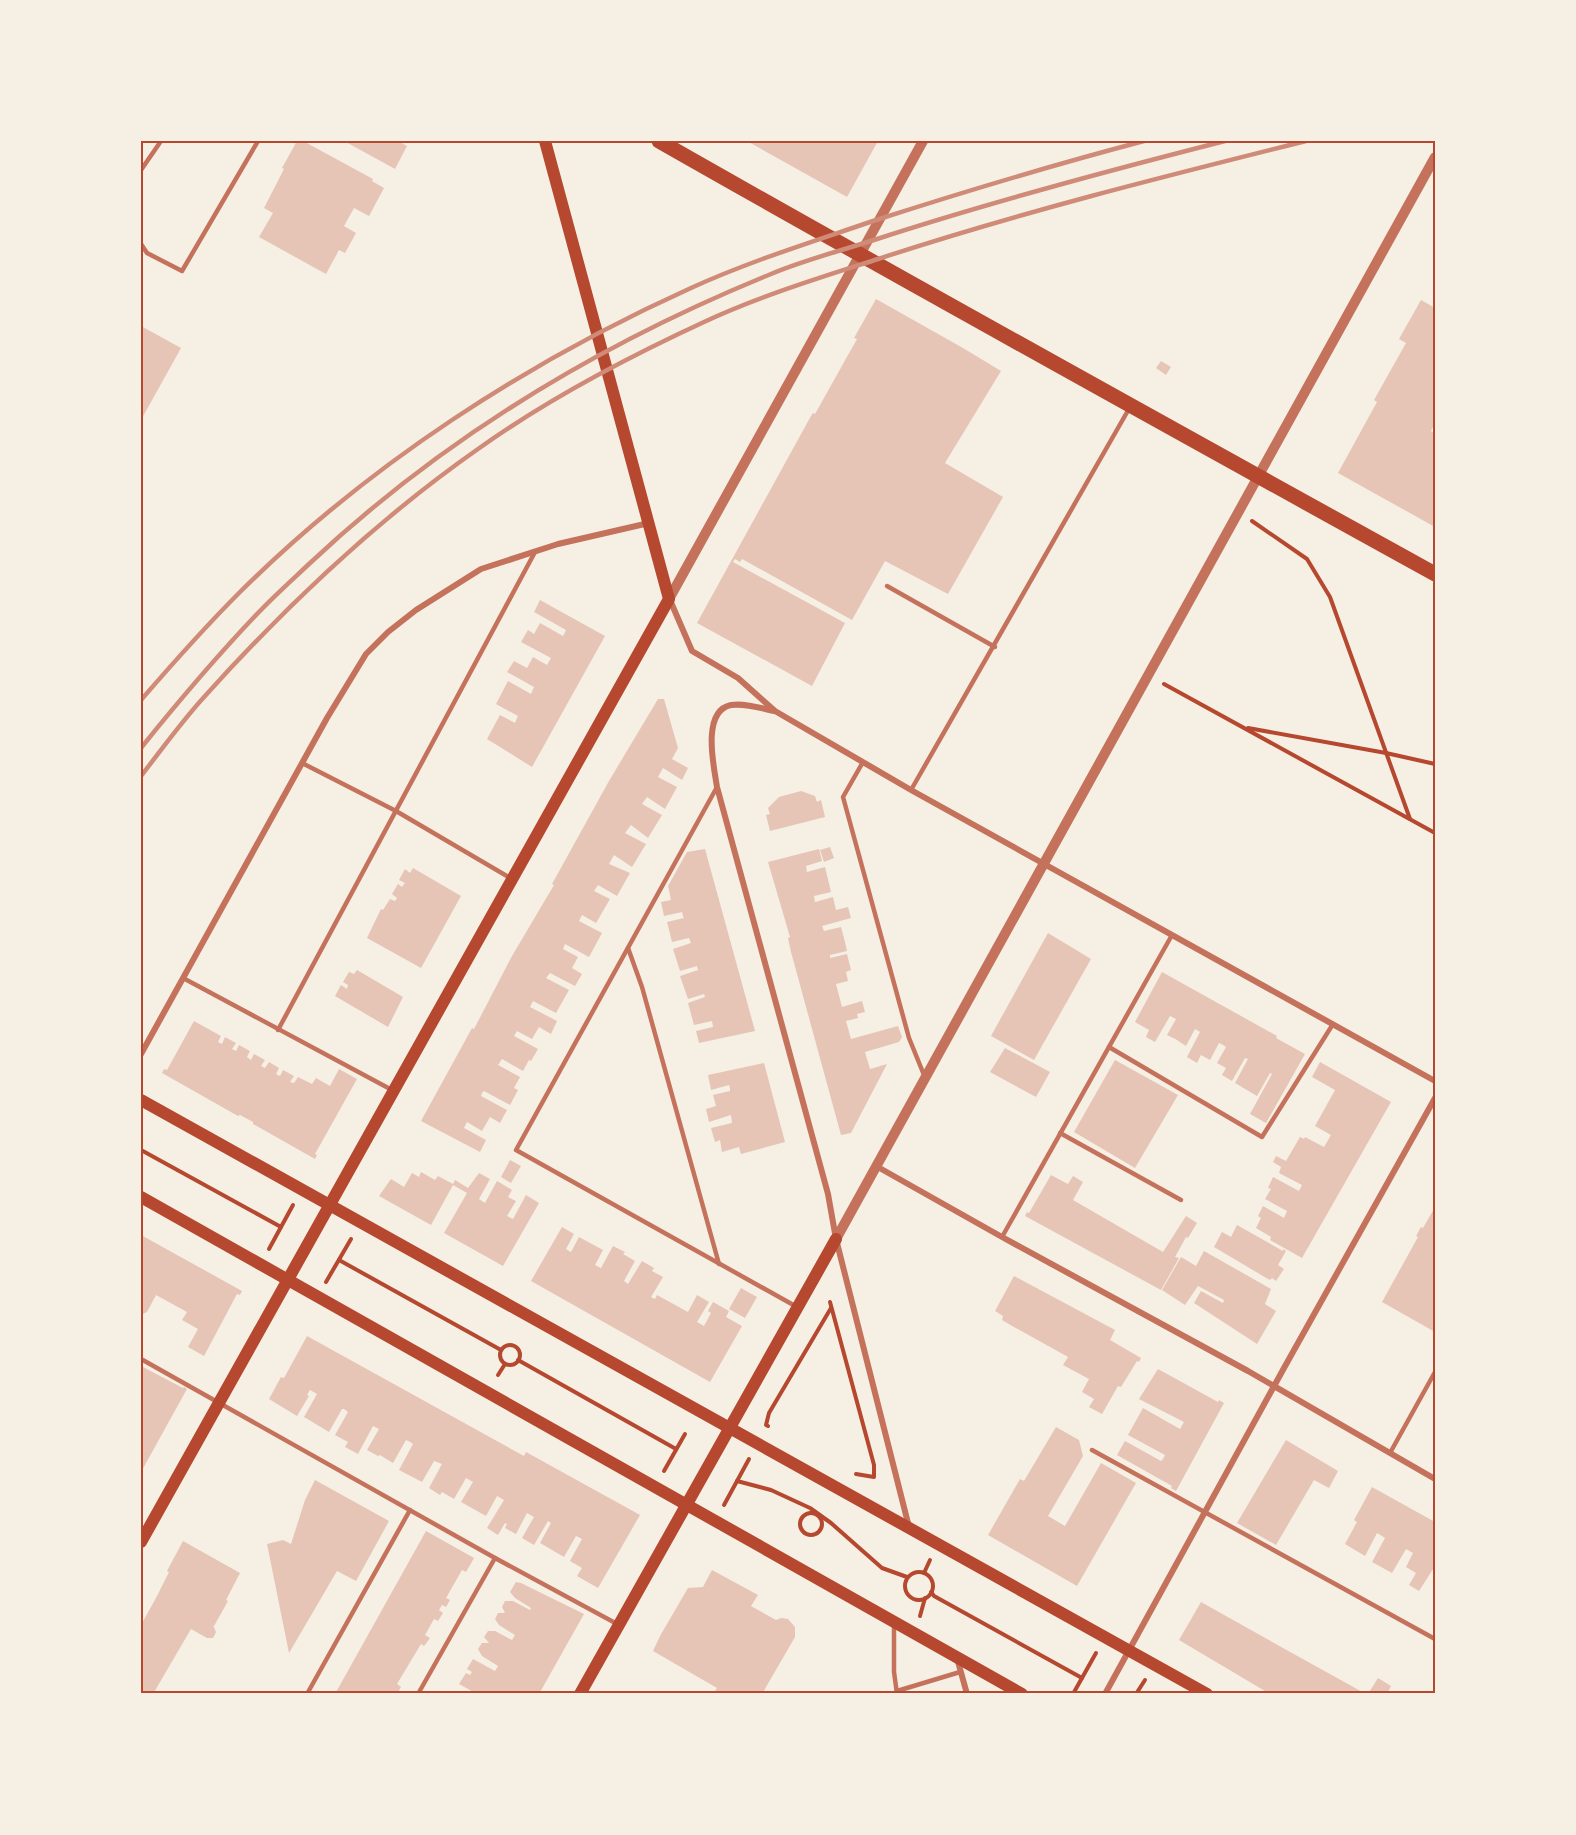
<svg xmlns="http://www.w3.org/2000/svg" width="1576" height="1835" viewBox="0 0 1576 1835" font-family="Roboto,sans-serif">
<rect width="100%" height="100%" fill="#f6efe4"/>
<g fill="#e6c5b7">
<path d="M297,141H303L373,179L372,181L384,188L369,216L354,208L344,226L356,233L345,253L339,250L326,274L259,237L273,213L264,208L284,169L282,168Z"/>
<path d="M344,141H398L407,146L395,169Z"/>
<path d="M747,141H878L847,197Z"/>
<path d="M876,299L963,348L1001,371L945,463L1003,497L948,594L885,561L852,620L742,559L740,562L735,559L733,562L845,623L812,686L697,623L811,416L813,413L815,414L857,339L854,338Z"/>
<path d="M1421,300L1435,308V423L1431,431L1435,434V527L1338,473L1377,402L1374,400L1406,343L1399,339Z"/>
<path d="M141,326L181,348L141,420Z"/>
<path d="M1161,361L1171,367L1166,375L1156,368Z"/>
<path d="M540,600L605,636L532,767L487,739L500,715L515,723L518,716L496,704L508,681L531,694L534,687L507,672L514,661L527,668L533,657L547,665L551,658L521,642L528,630L534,634L540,623L563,636L566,630L534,612Z"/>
<path d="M658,699H664L678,748L672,759L688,768L682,780L663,768L658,777L677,787L665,809L647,797L642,804L662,815L648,838L631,825L625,833L646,844L632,867L614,855L609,864L630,873L617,896L598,885L594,891L610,899L596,923L582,915L579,921L602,933L589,957L565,944L563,949L578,957L572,968L582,974L575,986L550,973L546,978L569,990L556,1013L533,1001L530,1007L557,1021L551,1034L539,1027L532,1039L517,1031L514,1036L538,1049L531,1061L529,1060L523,1071L502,1059L498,1065L520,1077L514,1088L518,1090L510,1105L484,1091L482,1093L481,1096L507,1110L500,1123L490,1117L482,1131L467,1122L464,1128L486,1140L480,1152L421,1121L472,1028L474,1029L512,956L554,885L552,884L609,781Z"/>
<path d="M801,791L815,796L817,802L821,800L825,817L770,831L766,815L770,814L768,808L779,797Z"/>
<path d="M830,847L834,858L824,862L820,850Z"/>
<path d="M705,849L755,1031L699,1043L696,1031L713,1027L712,1021L694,1025L688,1003L705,997L704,994L688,999L680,976L698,970L697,966L680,971L673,949L691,943L689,938L672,942L667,922L684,918L683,916L682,912L664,916L661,902L671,900L668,886L687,852Z"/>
<path d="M819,849L822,861L806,866L807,872L825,867L831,892L814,896L815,902L833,897L836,910L848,907L851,918L822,926L824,931L841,927L844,938L847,951L830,955V958L847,954L851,970L846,972L848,981L836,984L842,1007L862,1001L865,1012L857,1014L858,1018L846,1021L851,1039L898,1026L902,1037L899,1042L865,1052L870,1069L887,1064L851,1133L841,1135L791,952L788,938L790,937L768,862Z"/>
<path d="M413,868L461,896L421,968L367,938L381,909L383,910L390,899L395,901L397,898L392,894L398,884L402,887L405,883L399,880L405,869L410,873Z"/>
<path d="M1048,933L1091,959L1034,1060L991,1036Z"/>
<path d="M357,970L403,997L388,1027L335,996L341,985L347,989L348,985L343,982L349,972L354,974Z"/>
<path d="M1162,972L1277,1036L1276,1038L1305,1054L1266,1123L1250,1114L1272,1074L1270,1073L1257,1096L1235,1083L1248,1059L1245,1058L1232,1081L1222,1075L1226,1068L1217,1063L1226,1047L1223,1045L1219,1043L1210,1060L1201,1055L1197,1063L1187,1057L1200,1032L1195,1029L1186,1046L1177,1040L1167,1035L1176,1019L1170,1016L1155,1042L1146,1037L1149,1030L1135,1022Z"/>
<path d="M194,1021L221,1036L218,1042L222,1044L225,1037L236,1043L232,1049L236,1051L239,1045L250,1051L247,1057L251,1060L254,1054L265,1060L261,1066L265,1068L269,1062L279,1068L276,1074L280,1076L283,1070L294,1076L290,1082L294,1083L298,1077L312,1084L316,1078L330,1086L339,1069L357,1079L315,1154L317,1155L315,1159L253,1124V1122L240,1115L238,1116L162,1073L164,1069L167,1070Z"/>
<path d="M1005,1048L1050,1072L1036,1097L990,1072Z"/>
<path d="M1115,1060L1178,1095L1135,1168L1074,1132Z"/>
<path d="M1320,1062L1391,1102L1302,1258L1270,1240L1271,1237L1256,1228L1261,1218L1258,1216L1263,1206L1284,1218L1287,1211L1265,1199L1271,1189L1268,1188L1273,1177L1299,1191L1302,1185L1279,1173L1281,1167L1273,1162L1276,1156L1286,1161L1300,1137L1304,1139L1305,1137L1324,1147L1331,1135L1315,1126L1335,1090L1312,1077Z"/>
<path d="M764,1063L785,1142L741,1154L739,1147L722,1152L720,1140L715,1142L711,1128L732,1123L731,1115L709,1122L706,1109L716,1106L713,1095L730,1091V1088L729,1085L711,1090L708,1075Z"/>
<path d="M510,1160L521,1166L511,1183L501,1177Z"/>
<path d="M421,1172L435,1180L438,1176L453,1184L455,1180L468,1188L479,1173L490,1179L479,1199L485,1203L497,1181L512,1190L508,1197L516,1201L507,1216L513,1219L526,1195L539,1203L503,1266L444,1233L467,1193L453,1185L431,1225L379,1196L391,1179L404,1187L412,1173L419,1177Z"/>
<path d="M1051,1175L1068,1184L1073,1176L1083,1182L1073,1200L1163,1252L1186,1216L1197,1223L1188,1238L1186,1237L1175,1257L1179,1258L1161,1290L1025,1216L1027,1212L1029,1213Z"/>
<path d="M1435,1207V1332L1382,1302L1418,1237L1416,1236L1421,1227L1423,1228Z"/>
<path d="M1237,1225L1283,1251V1249L1286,1251L1278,1265L1284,1269L1276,1281L1272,1278L1270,1280L1268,1279L1214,1247L1222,1232L1231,1237Z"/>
<path d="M562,1227L574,1234L566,1249L569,1251L571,1252L579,1237L603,1250L595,1265L601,1268L613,1246L625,1252L623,1254L635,1261L624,1281L628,1284L642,1261L654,1268L652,1271L663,1277L651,1297L655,1299L657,1295L688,1312L697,1295L709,1302L697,1322L704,1326L711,1313L708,1311L713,1302L729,1311L726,1317L742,1326L710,1382L531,1281Z"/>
<path d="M141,1235L242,1291L240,1295L237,1294L204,1356L188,1347L198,1329L182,1320L187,1312L156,1295L147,1312L141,1315V1293L143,1289L141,1288Z"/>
<path d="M1204,1251L1271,1289L1265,1304L1276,1311L1257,1344L1194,1303L1201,1291L1223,1303L1224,1300L1198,1286L1185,1305L1162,1290L1181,1257L1196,1266Z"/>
<path d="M1014,1276L1115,1330L1110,1340L1141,1358L1139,1362L1137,1361L1121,1387L1118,1386L1102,1414L1089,1407L1094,1399L1082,1392L1089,1379L1063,1365L1068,1357L1007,1323L1002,1320L1003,1316L995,1311Z"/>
<path d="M741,1288L757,1297L745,1318L729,1309Z"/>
<path d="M307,1336L524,1456L526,1452L640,1515L598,1588L577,1576L582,1568L570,1561L582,1539L576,1536L564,1557L540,1543L551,1523L548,1521L534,1545L522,1538L534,1517L527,1513L516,1534L505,1528L507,1524L505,1523L498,1535L487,1528L504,1500L497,1496L486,1516L461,1502L473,1482L466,1478L454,1499L442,1492L440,1495L429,1488L442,1464L434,1461L422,1482L399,1470L413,1444L410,1442L406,1440L393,1463L380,1455L378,1456L367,1450L379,1429L373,1426L358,1454L345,1447L348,1442L335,1435L348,1412L344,1409H342L329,1432L304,1417L317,1394L310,1390L307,1395L309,1396L297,1416L269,1399L281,1377L284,1378Z"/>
<path d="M141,1366L183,1388L184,1387L187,1389L141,1472Z"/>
<path d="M1158,1369L1218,1402L1219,1400L1224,1403L1176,1491L1171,1488L1172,1486L1117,1455L1125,1441L1161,1461L1163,1459L1165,1455L1128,1435L1143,1408L1180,1429L1184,1422L1139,1399Z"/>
<path d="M1056,1427L1079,1440L1083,1456L1048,1516L1065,1526L1101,1463L1136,1483L1077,1586L988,1535L1020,1479L1024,1481Z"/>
<path d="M1286,1440L1338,1471L1329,1488L1314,1480L1276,1545L1237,1523Z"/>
<path d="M315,1480L389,1521L356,1581L337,1571L289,1653L267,1544L283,1540L291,1544L305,1500Z"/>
<path d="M1372,1487L1435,1522V1566L1419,1591L1409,1585L1416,1573L1406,1567L1413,1553L1406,1549L1392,1573L1372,1562L1385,1538L1382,1536L1377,1533L1365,1556L1345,1544L1357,1522L1354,1520Z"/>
<path d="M426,1531L474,1558L466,1572L462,1570L446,1598L450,1600L446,1607L442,1605L439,1610L443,1613L438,1621L434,1619L425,1635L430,1638L424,1646L421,1644L397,1684L401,1687L397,1694H335Z"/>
<path d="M183,1541L240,1573L226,1600L228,1601L214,1626L213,1625L216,1632L213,1638H207L191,1629L153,1694H141V1625L157,1596L169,1572L167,1571Z"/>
<path d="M712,1570L758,1595L751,1606L776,1620L781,1618L788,1619L795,1627V1637L762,1694H713L717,1688L653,1651L660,1636L688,1588L703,1587Z"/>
<path d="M516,1582L521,1583L584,1614L539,1694H477L459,1684L466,1673L470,1675L472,1672L467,1669L473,1659L495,1671L498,1666L482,1656L478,1649L482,1643H489L484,1637L488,1631H495L512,1640L515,1635L499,1625L495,1619L498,1613H505L502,1607L505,1601H513L530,1610L531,1608L515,1598L510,1592Z"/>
<path d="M1201,1602L1283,1648L1366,1694H1270L1179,1640Z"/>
<path d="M1378,1678L1391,1686L1387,1694H1368Z"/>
</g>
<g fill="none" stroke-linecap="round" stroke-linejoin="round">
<g stroke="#b5482f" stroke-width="4">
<path d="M1252,521L1307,559L1330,597L1410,819"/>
<path d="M1164,684L1435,833"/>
<path d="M1248,728L1386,753L1435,764"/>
<path d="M141,1139V1143"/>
<path d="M141,1150L281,1227"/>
<path d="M269,1249L293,1205"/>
<path d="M339,1260L501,1350"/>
<path d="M326,1282L351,1239"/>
<path d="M830,1302L874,1465V1477L856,1474"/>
<circle cx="510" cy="1355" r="10"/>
<path d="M518,1360L676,1449"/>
<path d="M498,1375L505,1364"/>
<path d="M768,1426L766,1425L769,1413L831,1308"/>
<path d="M664,1471L685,1434"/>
<path d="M737,1481L771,1490L810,1508L831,1523L882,1568L907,1577"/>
<path d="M724,1505L749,1459"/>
<circle cx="811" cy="1524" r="11"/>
<circle cx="919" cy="1586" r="14"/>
<path d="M924,1573L930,1560"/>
<path d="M931,1592L934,1596L1082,1678"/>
<path d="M920,1616L925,1598"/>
<path d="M1073,1694L1096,1653"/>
<path d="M1136,1694L1145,1680"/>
</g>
<g stroke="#c5725c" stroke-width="4.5">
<path d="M141,170L161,141"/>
<path d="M141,244L147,253L182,271L258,141"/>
<path d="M887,586L995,647"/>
<path d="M863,762L843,797L909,1038L924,1075"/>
<path d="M302,763L396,811L512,879"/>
<path d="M717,787L516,1150L797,1307"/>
<path d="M911,790L1130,407"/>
<path d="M628,948L642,987L719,1264"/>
<path d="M183,978L392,1090"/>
<path d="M278,1030L535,552"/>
<path d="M1109,1047L1262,1137L1333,1024"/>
<path d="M1060,1133L1181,1200"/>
<path d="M1002,1237L1172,935"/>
<path d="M141,1359L495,1558L619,1625"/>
<path d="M1092,1450L1435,1639"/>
<path d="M1390,1453L1435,1372"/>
<path d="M894,1625V1672L897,1694"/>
<path d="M897,1691L960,1672"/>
<path d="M307,1694L410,1510"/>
<path d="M418,1694L495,1558"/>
</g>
<g stroke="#c5725c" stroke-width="6">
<path d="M670,600L692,651L738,678L775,711L911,790L1435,1081"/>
<path d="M774,711C760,708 745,703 731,705C701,711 714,767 717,787L828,1194L836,1239L909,1527"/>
<path d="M141,1054L327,718L366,654L388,632L416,610L481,569L558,544L649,523"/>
<path d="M876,1166L1002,1237L1248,1371L1435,1479"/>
<path d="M957,1658L967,1694"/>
<path d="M1105,1694L1284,1368L1435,1098"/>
</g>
<g stroke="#c5725c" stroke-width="10">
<path d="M669,599L923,141"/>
<path d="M836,1239L1435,157"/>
</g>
<g stroke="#b5482f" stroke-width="12">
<path d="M141,1100L1207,1694"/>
<path d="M141,1197L1022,1694"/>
<path d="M141,1542L669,599L545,141"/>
<path d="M580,1694L836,1239"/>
</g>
<path stroke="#b5482f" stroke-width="15" d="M659,141C917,288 1176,431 1435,574"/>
<g stroke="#cf8b77" stroke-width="4.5">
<path d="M141,700C173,663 206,626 240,592C369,464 527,362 691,288C750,261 812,242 873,221C963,192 1053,165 1144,141"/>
<path d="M141,748C178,702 217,656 258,613C274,596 292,580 309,564C443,438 601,343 771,274C804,260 840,251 874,240C990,202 1107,171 1225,141"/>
<path d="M141,776C162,749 182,721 205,696C287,605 378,519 478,449C548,399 626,358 704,322C760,296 819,278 878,259C1018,213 1162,177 1306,141"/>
</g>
</g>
<rect width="1576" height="1835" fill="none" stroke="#f6efe4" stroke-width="285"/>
<rect x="142" y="142" width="1292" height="1550" fill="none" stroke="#b5482f" stroke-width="2"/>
</svg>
